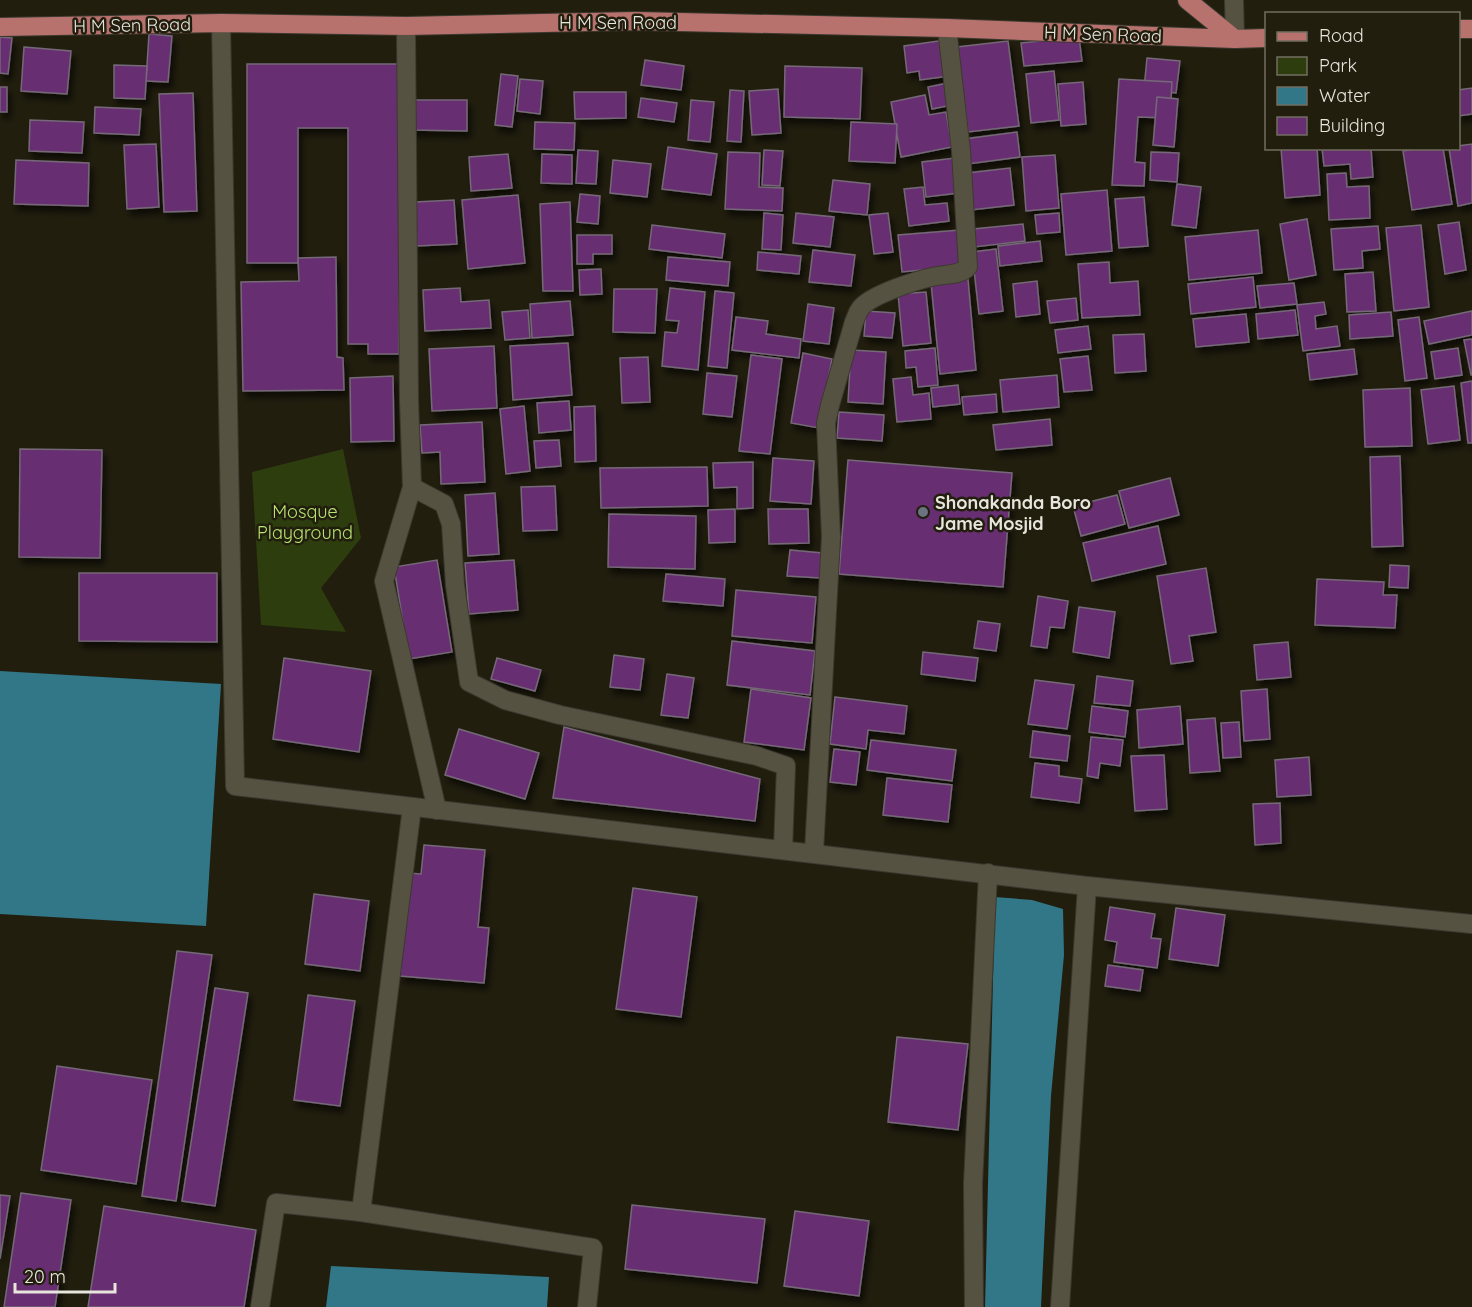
<svg xmlns="http://www.w3.org/2000/svg" width="1472" height="1307" viewBox="0 0 1472 1307" font-family="Quicksand,sans-serif">
<defs>
<filter id="shadow"><feDropShadow dx="3.5" dy="6" stdDeviation="3" flood-color="#0009"/></filter>
</defs>
<rect width="100%" height="100%" fill="#211e0e"/>
<path fill="#2d3d0e" d="M343,449L361,538L321,588L346,632L261,625L252,472Z"/>
<g fill="#317788">
<path d="M0,671L221,684L206,926L0,914Z"/>
<path d="M995,897L1032,900L1063,909L1064,955L1051,1096L1041,1307H985Z"/>
<path d="M331,1266L549,1277L547,1307H326Z"/>
</g>
<g fill="#672f72" stroke="#756877" stroke-width="1.5" filter="url(#shadow)">
<path d="M149,34L172,36L168,82L146,81Z"/>
<path d="M0,37L12,38L8,74L0,73Z"/>
<path d="M1079,37L1082,61L1024,66L1021,43Z"/>
<path d="M945,40L949,76L920,80L919,71L907,73L904,46Z"/>
<path d="M1008,41L1019,126L968,132L957,47Z"/>
<path d="M24,47L71,51L67,94L21,91Z"/>
<path d="M1147,58L1180,61L1176,93L1144,89Z"/>
<path d="M645,60L684,66L681,90L641,85Z"/>
<path d="M247,64H399V354H368V344H348V128H298V263H247Z"/>
<path d="M114,65L147,66L145,99L114,98Z"/>
<path d="M785,66L862,68L860,119L784,117Z"/>
<path d="M1054,71L1059,120L1031,123L1026,74Z"/>
<path d="M501,74L518,76L512,127L495,125Z"/>
<path d="M520,79L543,81L540,114L517,111Z"/>
<path d="M1119,79L1172,82L1170,118L1138,117L1135,162L1145,163L1144,186L1112,185Z"/>
<path d="M1083,82L1086,124L1061,126L1058,84Z"/>
<path d="M948,83L952,105L932,109L928,87Z"/>
<rect x="0" y="87" width="7" height="25"/>
<path d="M1472,88V114L1458,116V90Z"/>
<path d="M778,89L781,133L752,135L749,91Z"/>
<path d="M730,90L744,91L741,142L727,141Z"/>
<path d="M574,92H626V118L575,119Z"/>
<path d="M193,93L197,211L164,212L159,94Z"/>
<path d="M925,95L929,115L946,112L952,147L901,157L891,102Z"/>
<path d="M1157,97L1178,99L1174,147L1153,145Z"/>
<path d="M641,98L677,103L674,122L638,117Z"/>
<path d="M411,100H467V131L411,130Z"/>
<path d="M691,100L714,102L710,142L688,140Z"/>
<path d="M95,107L141,109L139,135L94,133Z"/>
<path d="M30,120L84,122L82,153L29,151Z"/>
<path d="M535,122L575,123L574,150L534,149Z"/>
<path d="M851,122L897,124L895,163L849,161Z"/>
<path d="M1017,132L1020,157L968,164L964,139Z"/>
<path d="M156,144L159,207L127,209L124,145Z"/>
<path d="M1472,144V203L1458,206L1449,148H1458V146Z"/>
<path d="M668,147L717,154L711,195L662,189Z"/>
<path d="M1281,148H1317L1320,195L1285,198Z"/>
<path d="M1322,148H1371L1373,177L1351,179L1350,164L1324,166Z"/>
<path d="M1420,148H1443L1452,204L1412,210L1403,151Z"/>
<path d="M578,150L598,151L596,184L576,183Z"/>
<path d="M764,150L783,151L780,186L762,185Z"/>
<path d="M728,152L760,153L759,187L783,188L782,211L725,209Z"/>
<path d="M1151,152L1179,153L1177,182L1150,180Z"/>
<path d="M508,154L512,188L471,191L469,157Z"/>
<path d="M542,154L572,155V184L541,183Z"/>
<path d="M1055,155L1059,208L1026,211L1022,157Z"/>
<path d="M955,158L959,193L926,197L922,162Z"/>
<path d="M16,160L89,163L88,206L14,204Z"/>
<path d="M613,160L651,164L647,197L610,193Z"/>
<path d="M1010,168L1014,205L971,210L967,173Z"/>
<path d="M1346,173L1347,187L1369,186L1370,218L1329,220L1327,174Z"/>
<path d="M833,180L870,184L867,215L829,211Z"/>
<path d="M1177,184L1201,187L1196,228L1172,225Z"/>
<path d="M923,187L925,205L947,203L949,221L909,226L904,189Z"/>
<path d="M1107,190L1112,251L1066,255L1061,194Z"/>
<path d="M580,194L600,196L598,224L577,222Z"/>
<path d="M518,195L525,263L468,269L462,200Z"/>
<path d="M1144,197L1148,246L1119,248L1115,199Z"/>
<path d="M454,200L457,244L417,246L415,202Z"/>
<path d="M570,202L573,291H543L540,204Z"/>
<path d="M764,213L783,215L781,250L762,249Z"/>
<path d="M796,213L834,217L830,247L793,243Z"/>
<path d="M888,213L893,252L874,254L869,215Z"/>
<path d="M1059,213L1060,232L1037,234L1035,215Z"/>
<path d="M1307,219L1316,275L1289,280L1280,224Z"/>
<path d="M1459,222L1466,270L1445,274L1438,225Z"/>
<path d="M1023,224L1025,241L974,247L973,229Z"/>
<path d="M652,225L725,234L722,258L649,249Z"/>
<path d="M1421,225L1429,307L1394,311L1386,228Z"/>
<path d="M1378,226L1380,249L1362,251L1363,268L1334,270L1331,229Z"/>
<path d="M960,230L963,266L902,272L898,235Z"/>
<path d="M1258,230L1262,273L1189,280L1185,237Z"/>
<path d="M577,235H612V254H593V264H577Z"/>
<path d="M1040,241L1042,261L1000,266L998,246Z"/>
<path d="M996,249L1003,311L979,314L972,252Z"/>
<path d="M813,250L855,255L851,286L809,282Z"/>
<path d="M758,252L801,256L799,274L757,270Z"/>
<path d="M336,257L337,357L343,358L344,390L243,391L241,282L299,281L298,258Z"/>
<path d="M668,257L730,262L728,286L666,280Z"/>
<path d="M1109,262L1110,283L1138,281L1140,315L1082,318L1078,264Z"/>
<path d="M601,269L602,294L580,295L579,270Z"/>
<path d="M1373,272L1376,311L1347,312L1345,274Z"/>
<path d="M1253,277L1256,307L1191,314L1188,284Z"/>
<path d="M968,279L976,370L940,374L931,283Z"/>
<path d="M1037,281L1040,314L1016,317L1013,284Z"/>
<path d="M1294,283L1297,304L1260,308L1257,286Z"/>
<path d="M460,288L461,302L489,300L491,328L425,331L423,290Z"/>
<path d="M670,288L705,292L698,370L662,366L665,332L677,333L679,321L666,320Z"/>
<path d="M614,289H657L655,333L613,332Z"/>
<path d="M715,291L734,293L727,368L708,366Z"/>
<path d="M926,292L931,343L903,346L898,294Z"/>
<path d="M1076,298L1078,320L1050,323L1047,301Z"/>
<path d="M570,301L573,335L532,338L530,304Z"/>
<path d="M1324,302L1326,314L1315,316L1316,329L1337,326L1340,346L1303,351L1297,305Z"/>
<path d="M808,304L834,308L829,344L803,341Z"/>
<path d="M528,310L530,338L505,340L502,312Z"/>
<path d="M1295,310L1298,335L1258,339L1256,314Z"/>
<path d="M866,311L895,313L892,338L864,336Z"/>
<path d="M1472,311V335L1429,344L1424,321Z"/>
<path d="M1391,312L1393,336L1350,339L1349,315Z"/>
<path d="M1246,314L1249,342L1196,347L1193,319Z"/>
<path d="M736,317L768,321L766,334L801,339L799,358L732,350Z"/>
<path d="M1419,317L1427,378L1405,381L1398,320Z"/>
<path d="M1088,326L1091,349L1058,353L1055,330Z"/>
<path d="M1144,334L1146,371L1115,373L1113,335Z"/>
<path d="M1472,339V375H1471L1464,340Z"/>
<path d="M568,343L572,395L513,400L510,346Z"/>
<path d="M494,346L497,408L432,411L429,349Z"/>
<path d="M935,348L938,385L918,387L916,367L906,368L905,351Z"/>
<path d="M1458,348L1462,375L1435,379L1431,352Z"/>
<path d="M1354,349L1357,374L1310,380L1307,354Z"/>
<path d="M851,350L886,352L883,404L848,402Z"/>
<path d="M803,353L832,359L819,428L791,423Z"/>
<path d="M751,355L782,359L770,454L739,451Z"/>
<path d="M1088,356L1092,390L1064,392L1060,359Z"/>
<path d="M648,357L650,402L622,403L620,358Z"/>
<path d="M707,373L737,376L732,417L703,414Z"/>
<path d="M1057,375L1059,407L1003,412L1000,380Z"/>
<path d="M393,376L394,441L351,442L350,378Z"/>
<path d="M911,377L913,395L929,393L931,419L897,422L893,379Z"/>
<path d="M1472,381V443H1468L1461,383Z"/>
<path d="M958,385L960,404L933,407L931,388Z"/>
<path d="M1454,386L1460,440L1428,444L1421,390Z"/>
<path d="M1410,388L1412,446L1365,447L1363,390Z"/>
<path d="M996,394L997,412L964,415L962,397Z"/>
<path d="M569,401L571,430L539,433L537,403Z"/>
<path d="M524,406L530,471L506,474L500,409Z"/>
<path d="M595,406L596,461L575,462L574,407Z"/>
<path d="M839,412L884,415L882,441L837,438Z"/>
<path d="M1050,419L1052,445L996,450L993,425Z"/>
<path d="M482,422L485,482L441,484L440,452L422,453L420,425Z"/>
<path d="M559,440L561,466L536,468L534,441Z"/>
<path d="M20,449L102,450L100,558L19,557Z"/>
<path d="M1400,456L1403,546L1372,547L1370,457Z"/>
<path d="M773,458L814,461L811,504L770,501Z"/>
<path d="M848,460L1012,473L1003,587L839,574Z"/>
<path d="M753,462V508L737,509V487L714,488L713,463Z"/>
<path d="M707,467L708,506L601,508L600,468Z"/>
<path d="M1170,478L1179,515L1129,528L1119,491Z"/>
<path d="M555,486L557,530L523,531L521,487Z"/>
<path d="M495,493L499,554L468,556L465,495Z"/>
<path d="M1117,495L1125,524L1081,536L1073,506Z"/>
<path d="M735,509V542L709,543L708,510Z"/>
<path d="M768,509H808L809,543L769,544Z"/>
<path d="M609,514L696,516L695,569L608,567Z"/>
<path d="M1158,526L1166,564L1092,581L1083,543Z"/>
<path d="M790,550L823,553L821,578L787,576Z"/>
<path d="M437,560L452,652L409,659L394,567Z"/>
<path d="M514,560L518,610L469,614L465,563Z"/>
<path d="M1390,565L1409,566L1408,588L1389,587Z"/>
<path d="M1206,568L1216,632L1189,636L1193,661L1171,664L1157,576Z"/>
<path d="M79,573H217V642L79,641Z"/>
<path d="M666,574L725,579L723,606L663,601Z"/>
<path d="M1317,579L1384,582L1383,595H1397L1395,628L1315,625Z"/>
<path d="M736,590L816,597L812,643L732,636Z"/>
<path d="M1038,596L1068,601L1064,628L1050,627L1047,648L1031,646Z"/>
<path d="M1079,607L1115,612L1109,658L1073,652Z"/>
<path d="M978,621L1000,624L996,651L974,648Z"/>
<path d="M732,641L815,651L810,695L727,685Z"/>
<path d="M1288,642L1291,677L1257,680L1254,645Z"/>
<path d="M923,652L978,658L975,681L921,674Z"/>
<path d="M614,655L644,659L640,690L610,687Z"/>
<path d="M284,658L371,671L359,752L273,739Z"/>
<path d="M497,658L541,670L535,691L491,679Z"/>
<path d="M667,674L694,678L688,718L661,715Z"/>
<path d="M1097,676L1133,681L1130,706L1094,703Z"/>
<path d="M1035,680L1074,685L1067,729L1028,724Z"/>
<path d="M751,689L811,698L804,750L744,742Z"/>
<path d="M1267,689L1270,739L1244,741L1241,691Z"/>
<path d="M835,697L907,706L904,734L868,730L866,749L830,744Z"/>
<path d="M1092,706L1128,711L1125,737L1089,732Z"/>
<path d="M1180,706L1183,744L1139,748L1137,710Z"/>
<path d="M1215,718L1220,771L1190,773L1187,720Z"/>
<path d="M1239,722L1241,757L1223,758L1221,723Z"/>
<path d="M564,727L760,779L755,821L553,798Z"/>
<path d="M459,729L539,753L525,799L445,775Z"/>
<path d="M1033,731L1070,736L1067,761L1030,757Z"/>
<path d="M1091,737L1123,740L1120,766L1100,763L1098,778L1087,776Z"/>
<path d="M871,740L956,750L952,781L867,770Z"/>
<path d="M834,749L860,752L856,785L830,782Z"/>
<path d="M1164,755L1167,809L1135,811L1131,756Z"/>
<path d="M1309,757L1311,795L1277,797L1275,760Z"/>
<path d="M1035,763L1059,766V776L1082,779L1079,803L1031,797Z"/>
<path d="M887,778L952,785L948,822L883,815Z"/>
<path d="M1280,803L1281,843L1255,845L1253,804Z"/>
<path d="M424,845L485,850L478,927L489,928L484,983L400,976L409,873L421,874Z"/>
<path d="M633,888L697,897L681,1017L616,1009Z"/>
<path d="M314,894L369,901L360,971L305,964Z"/>
<path d="M1110,907L1155,914L1151,938L1161,939L1157,968L1114,962L1117,942L1105,940Z"/>
<path d="M1176,908L1225,915L1218,966L1169,959Z"/>
<path d="M177,951L212,955L176,1201L142,1196Z"/>
<path d="M1108,965L1143,970L1140,991L1105,986Z"/>
<path d="M215,988L248,993L215,1206L182,1201Z"/>
<path d="M308,995L355,1001L340,1106L294,1100Z"/>
<path d="M897,1037L968,1044L958,1130L888,1122Z"/>
<path d="M57,1066L152,1080L136,1184L41,1170Z"/>
<path d="M21,1193L71,1200L55,1307H4Z"/>
<path d="M0,1195L10,1196L0,1259Z"/>
<path d="M632,1205L765,1219L757,1283L625,1269Z"/>
<path d="M104,1206L256,1230L244,1307H88Z"/>
<path d="M795,1211L869,1221L859,1296L784,1286Z"/>
</g>
<g fill="none" stroke-linecap="round" stroke-linejoin="round">
<g stroke="#3c3930" stroke-width="20">
<g id="minor">
<path d="M1234,0L1235,39"/>
<path d="M221,23L235,786L1087,886L1472,924"/>
<path d="M406,26L409,400L412,487L384,581L437,810"/>
<path d="M412,487L444,504L451,524L455,585L469,682L505,700L560,715L757,756L786,766L783,850"/>
<path d="M814,852L831,537L826,423L830,405L854,322C856,318 857,313 860,309C869,295 920,279 937,276C947,274 961,275 968,267L961,151L947,28"/>
<path d="M361,1212L593,1248L587,1307"/>
<path d="M260,1307L276,1203L361,1212L412,807"/>
<path d="M974,1307L973,1184L988,873"/>
<path d="M1060,1307L1087,886"/>
</g>
</g>
<g stroke="#3c3930" stroke-width="20">
<g id="major">
<path d="M1187,0L1235,39"/>
<path d="M0,27L221,23L406,26L636,21L947,28L1235,39L1266,38"/>
<path d="M1458,29H1472"/>
</g>
</g>
<use href="#minor" stroke="#565241" stroke-width="18"/>
<use href="#major" stroke="#b8726e" stroke-width="18"/>
</g>
<circle fill="#6b7280" stroke="#211e0e" stroke-width="2" cx="923" cy="512" r="6"/>
<g text-anchor="middle" dominant-baseline="central" stroke-width="5" stroke-linejoin="round" paint-order="stroke">
<g font-size="18" fill="#e8e6dc" stroke="#211e0e">
<text x="618" y="22">H M Sen Road</text>
<text transform="translate(132 25) rotate(-1)">H M Sen Road</text>
<text transform="translate(1103 34) rotate(2)">H M Sen Road</text>
</g>
<g font-size="18" font-weight="bold" fill="#e8e6dc" stroke="#211e0e" text-anchor="start">
<text x="935" y="502">Shonakanda Boro<tspan x="935" dy="21">Jame Mosjid</tspan></text>
</g>
<g font-size="18" fill="#b7e36e" stroke="#211e0e">
<text x="305" y="511">Mosque<tspan x="305" dy="21">Playground</tspan></text>
</g>
</g>
<rect x="1265" y="12" width="195" height="138" fill="#211e0e" stroke="#716e60" stroke-width="1.5"/>
<rect x="1277" y="32" width="30" height="9" fill="#b8726e" stroke="#716e60" stroke-width="1.5"/>
<text x="1319" y="42" font-size="18" fill="#e8e6dc">Road</text>
<rect x="1277" y="57" width="30" height="18" fill="#2d3d0e" stroke="#716e60" stroke-width="1.5"/>
<text x="1319" y="72" font-size="18" fill="#e8e6dc">Park</text>
<rect x="1277" y="87" width="30" height="18" fill="#317788" stroke="#716e60" stroke-width="1.5"/>
<text x="1319" y="102" font-size="18" fill="#e8e6dc">Water</text>
<rect x="1277" y="117" width="30" height="18" fill="#672f72" stroke="#716e60" stroke-width="1.5"/>
<text x="1319" y="132" font-size="18" fill="#e8e6dc">Building</text>
<path d="M15 1283v9h100v-9" fill="none" stroke="#e8e6dc" stroke-width="3"/>
<text x="24" y="1283" font-size="18" fill="#e8e6dc" stroke="#211e0e" stroke-width="4.5" paint-order="stroke">20 m</text>
</svg>
